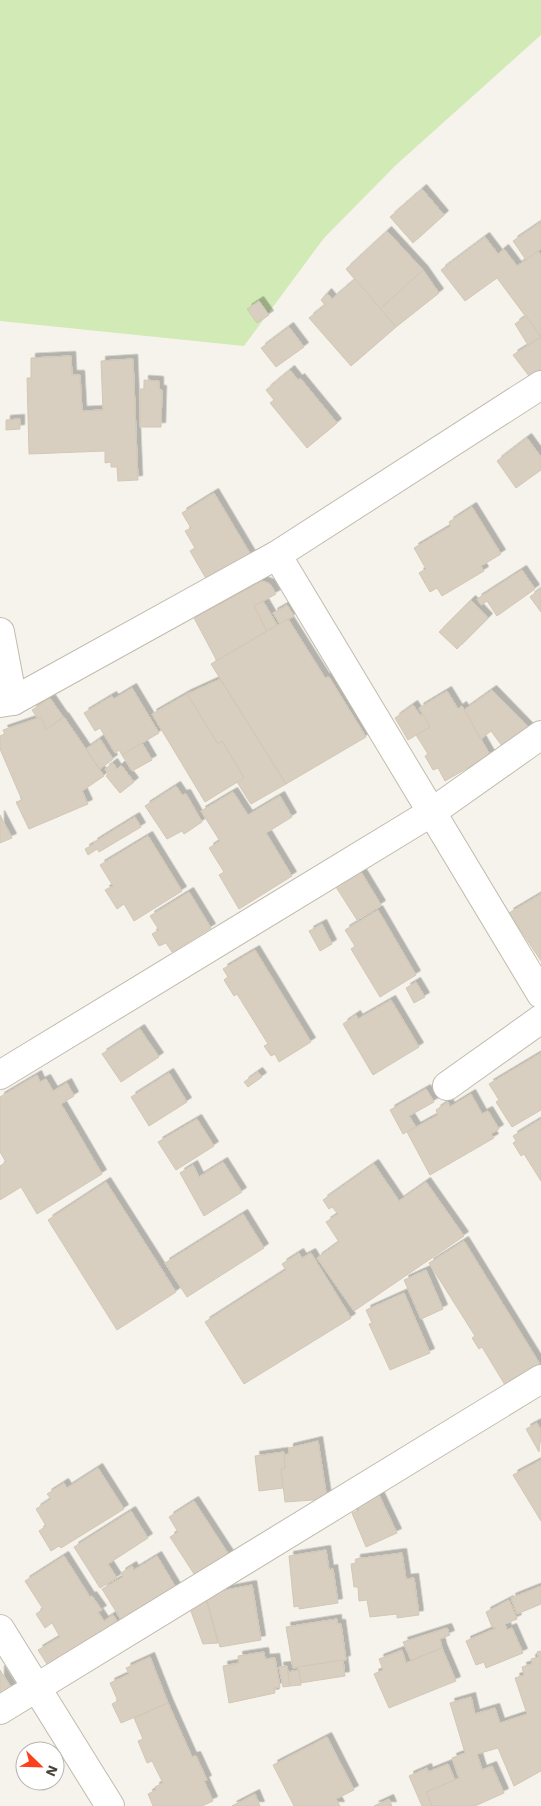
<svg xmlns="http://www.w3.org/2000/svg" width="541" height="1806" viewBox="0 0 541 1806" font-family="'Work Sans',sans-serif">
<defs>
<filter id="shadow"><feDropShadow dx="4.5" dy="-4.5" stdDeviation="0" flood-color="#0004"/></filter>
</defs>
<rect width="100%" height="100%" fill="#f6f3ec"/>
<path fill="#d2eab5" d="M0,0H541V35L396,165L324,238L244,346L0,321Z"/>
<g fill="#d8cfc1" stroke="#d3c7b4" filter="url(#shadow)">
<path d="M422,189L444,215L413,243L390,217Z"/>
<path d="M541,222V249L526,260L513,241Z"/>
<path d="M387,231L423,270L380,309L346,269Z"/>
<path d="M485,237L498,254L504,249L517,266L538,251L541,255V337L497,278L465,301L441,270Z"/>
<path d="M423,270L439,293L396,327L380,309Z"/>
<path d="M355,279L396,327L351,366L309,318L325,305L321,300L327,293L332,299Z"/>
<path d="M259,301L269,315L257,323L247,309Z"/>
<path d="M526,316L541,337L528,345L515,324Z"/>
<path d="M289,327L304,347L276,367L261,348Z"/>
<path d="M541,337V374L532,380L513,355Z"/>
<path d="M71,356L72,375H80L82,411L103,410L101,361L133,359L138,480L118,481L117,467H111V462L105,463V451L29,454L27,378H31V358Z"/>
<path d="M290,370L298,380L300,378L337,423L307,448L270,403L274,400L266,390Z"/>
<path d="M144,380L159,381V390H162L161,427H140V389H144Z"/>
<path d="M20,419V429L6,430V420Z"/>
<path d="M527,438L541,457V470L516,488L497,461Z"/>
<path d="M214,493L252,557L208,582L190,551L195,548L185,531L191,528L182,513Z"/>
<path d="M472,507L501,554L481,566L484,571L442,596L437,588L430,592L419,573L426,569L414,548L451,526L449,522Z"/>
<path d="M522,570L535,589L497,616L487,601L481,605L477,599Z"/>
<path d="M262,581L270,584L276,594L254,606L267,631L217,661L194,618Z"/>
<path d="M541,588V612L530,597Z"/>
<path d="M471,600L488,618L457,649L439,632Z"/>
<path d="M263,601L277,625L267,631L254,606Z"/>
<path d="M287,605L294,616L280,624L273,613Z"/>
<path d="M288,619L325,678L329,677L366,737L286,784L211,664Z"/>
<path d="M220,679L286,784L251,804L237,782L244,778L222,741L218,744L187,694Z"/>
<path d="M132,688L159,733L122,755L119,750L115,753L100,728L95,731L84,713L112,696L114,699Z"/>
<path d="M492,690L529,728L502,746L491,731L481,739L464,710Z"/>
<path d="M447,691L458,709L462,706L490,755L445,781L438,768L433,770L425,756L428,754L416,735L430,727L419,708Z"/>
<path d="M187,694L218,744L222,741L244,778L205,802L152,714Z"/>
<path d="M50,698L63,717L46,730L41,717L38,719L32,710Z"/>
<path d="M413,705L420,715L423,714L430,727L408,740L395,718Z"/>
<path d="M41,717L46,730L64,717L104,776L82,791L88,804L29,829L16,802L22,800L0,749V736L5,734L3,730Z"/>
<path d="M100,739L113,759L100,769L86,749Z"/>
<path d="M142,743L152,760L132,771L122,755Z"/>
<path d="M113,763L117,769L121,765L134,782L120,793L106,776L108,774L105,769Z"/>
<path d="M176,786L182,795L186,794L202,822L184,834L182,831L167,839L145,806Z"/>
<path d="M233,792L248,815L280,796L292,817L266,833L292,876L239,909L219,875L224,872L209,848L220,841L201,811Z"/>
<path d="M0,815L12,838L0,843Z"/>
<path d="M135,817L141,827L99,852L97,849L88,855L85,849L94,844L93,843Z"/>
<path d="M148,836L182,891L134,921L124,904L117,909L105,890L113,886L100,865Z"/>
<path d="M361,872L381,905L357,920L336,887Z"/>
<path d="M189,892L211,928L172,952L166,943L159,946L152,934L159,930L150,916Z"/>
<path d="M541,894V961L509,913Z"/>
<path d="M378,910L416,975L380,997L351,949L355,946L345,930Z"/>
<path d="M322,924L332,944L320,951L309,931Z"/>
<path d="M255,950L311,1042L279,1062L275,1054L271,1056L264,1046L268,1044L237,994L234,996L224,980L228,977L223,969Z"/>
<path d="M416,982L425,997L414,1003L406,988Z"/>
<path d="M391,1000L419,1047L373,1075L343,1024L356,1015L358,1019Z"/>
<path d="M140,1029L159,1057L121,1082L102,1054Z"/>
<path d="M541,1053V1110L512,1127L496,1102L499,1100L489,1084Z"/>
<path d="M258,1072L262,1077L248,1087L244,1082Z"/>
<path d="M169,1073L187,1102L149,1126L131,1097Z"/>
<path d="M37,1075L40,1082L46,1079L53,1091L67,1083L74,1096L61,1104L102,1174L37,1214L21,1187L0,1200V1166L6,1162L0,1152V1097Z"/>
<path d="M426,1089L434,1102L409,1116L416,1127L403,1134L390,1110Z"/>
<path d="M471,1094L482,1114L488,1111L499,1129L491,1134L494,1138L430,1175L407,1132L438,1115L436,1110L448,1102L450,1107Z"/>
<path d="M197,1119L214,1146L176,1170L158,1142Z"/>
<path d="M541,1119V1181L524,1154L521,1156L513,1143L516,1141L513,1136Z"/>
<path d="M223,1162L242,1192L204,1216L180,1173L193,1165L199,1177Z"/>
<path d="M374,1164L399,1201L426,1182L464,1236L354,1311L317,1258L339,1242L326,1222L338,1214L332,1207L329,1209L323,1200Z"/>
<path d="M106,1182L176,1292L117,1330L48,1220Z"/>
<path d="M243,1214L264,1248L187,1297L165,1263Z"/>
<path d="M464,1241L541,1366L508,1390L482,1347L479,1349L472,1338L475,1336L429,1263Z"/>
<path d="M299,1253L302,1258L311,1253L351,1318L244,1384L205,1322L286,1270L282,1264Z"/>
<path d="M426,1270L443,1309L421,1319L404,1280Z"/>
<path d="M404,1293L430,1353L390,1370L369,1324L372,1323L366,1310Z"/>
<path d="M537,1423L541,1430L539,1452L526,1429Z"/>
<path d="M318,1441L327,1499L285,1502L281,1469L285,1468L284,1455L289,1454V1448Z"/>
<path d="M284,1452L285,1468L281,1469L283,1488L259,1491L255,1456Z"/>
<path d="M541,1460V1521L513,1475Z"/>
<path d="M98,1468L124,1509L61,1548L59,1546L51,1551L39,1531L46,1526L36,1509L51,1499L47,1494L64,1483L67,1488Z"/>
<path d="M378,1493L397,1533L366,1547L352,1513L359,1510L357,1505Z"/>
<path d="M194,1501L229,1555L196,1577L170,1537L178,1532L169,1517Z"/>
<path d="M131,1511L148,1538L108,1564L117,1578L100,1588L74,1547Z"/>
<path d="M326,1550L329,1570L333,1569L338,1603L299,1609V1606L294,1607L289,1556Z"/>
<path d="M402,1553L406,1579L414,1578L419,1615L397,1618V1614L370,1617L367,1600L359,1601L358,1587H354L351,1564L356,1563V1559Z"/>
<path d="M64,1556L90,1597L92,1596L102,1610L98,1612L104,1621L113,1615L120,1626L50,1669L38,1650L60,1637L52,1623L45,1628L36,1614L43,1609L25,1581Z"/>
<path d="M157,1556L178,1591L123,1623L102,1589L123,1577L121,1573L132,1566L134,1570Z"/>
<path d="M252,1585L261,1640L220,1647L205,1594Z"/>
<path d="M541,1586V1604L517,1614L511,1598Z"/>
<path d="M205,1595L218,1643L203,1644L189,1606Z"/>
<path d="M509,1600L517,1619L505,1624L507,1630L512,1628L523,1653L486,1668L484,1662L476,1665L466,1641L496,1628L492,1627L486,1612Z"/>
<path d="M337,1619V1624H341L346,1660L293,1668L286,1627Z"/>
<path d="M447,1628L450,1635L440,1639L442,1648L411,1660L403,1642Z"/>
<path d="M442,1648L456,1681L389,1708L374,1674L383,1670L379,1659L402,1650L406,1663Z"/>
<path d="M541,1651V1771L514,1786L498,1748L477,1754L482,1770L492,1766L504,1793L475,1806H432L426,1792L459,1778L452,1758L465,1753L450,1703L471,1697L475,1714L495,1708L500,1723L527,1714L515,1678L524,1675L522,1667L532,1664L531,1659L539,1657L537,1652Z"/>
<path d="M264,1652L265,1659L275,1658L280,1687L274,1688L275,1693L229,1703L223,1666L239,1663L238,1656Z"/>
<path d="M150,1657L168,1703L121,1723L112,1704L118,1701L110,1683L129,1674L126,1668Z"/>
<path d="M343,1660L345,1676L300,1683L298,1667Z"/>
<path d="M287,1666L290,1686L283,1687L279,1667Z"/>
<path d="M0,1670L12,1689L0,1697Z"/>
<path d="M299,1670L301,1685L290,1686L288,1672Z"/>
<path d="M168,1703L192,1757L196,1756L207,1780L204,1781L213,1801L202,1806H153L148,1794L156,1790L155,1787L163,1783L152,1761L147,1763L138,1741L143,1739L134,1718Z"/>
<path d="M327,1737L354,1790L336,1799L340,1806H294L273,1765Z"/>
<path d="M448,1764L455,1780L426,1792L432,1806H422L409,1776L427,1768L428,1772Z"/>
<path d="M255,1794L260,1806H232Z"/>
<path d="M389,1799L392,1806H374Z"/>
</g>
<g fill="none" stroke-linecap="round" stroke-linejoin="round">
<g stroke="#c2bbae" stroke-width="30">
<g id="minor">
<path d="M277,555L541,994"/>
<path d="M0,632L13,701"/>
<path d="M0,703L13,701L277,555L541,385"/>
<path d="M0,1075L432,812L541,735"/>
<path d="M447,1086L541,1019"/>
<path d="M0,1629L110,1806"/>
<path d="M0,1710L541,1379"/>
</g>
</g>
<use href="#minor" stroke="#fff" stroke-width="28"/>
</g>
<g transform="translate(40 1766) rotate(113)"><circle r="24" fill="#ffffff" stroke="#b7b4b0"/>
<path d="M0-4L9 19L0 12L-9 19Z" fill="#fc3f1d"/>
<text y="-8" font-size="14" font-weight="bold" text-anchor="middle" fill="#4b4439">N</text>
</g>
</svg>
